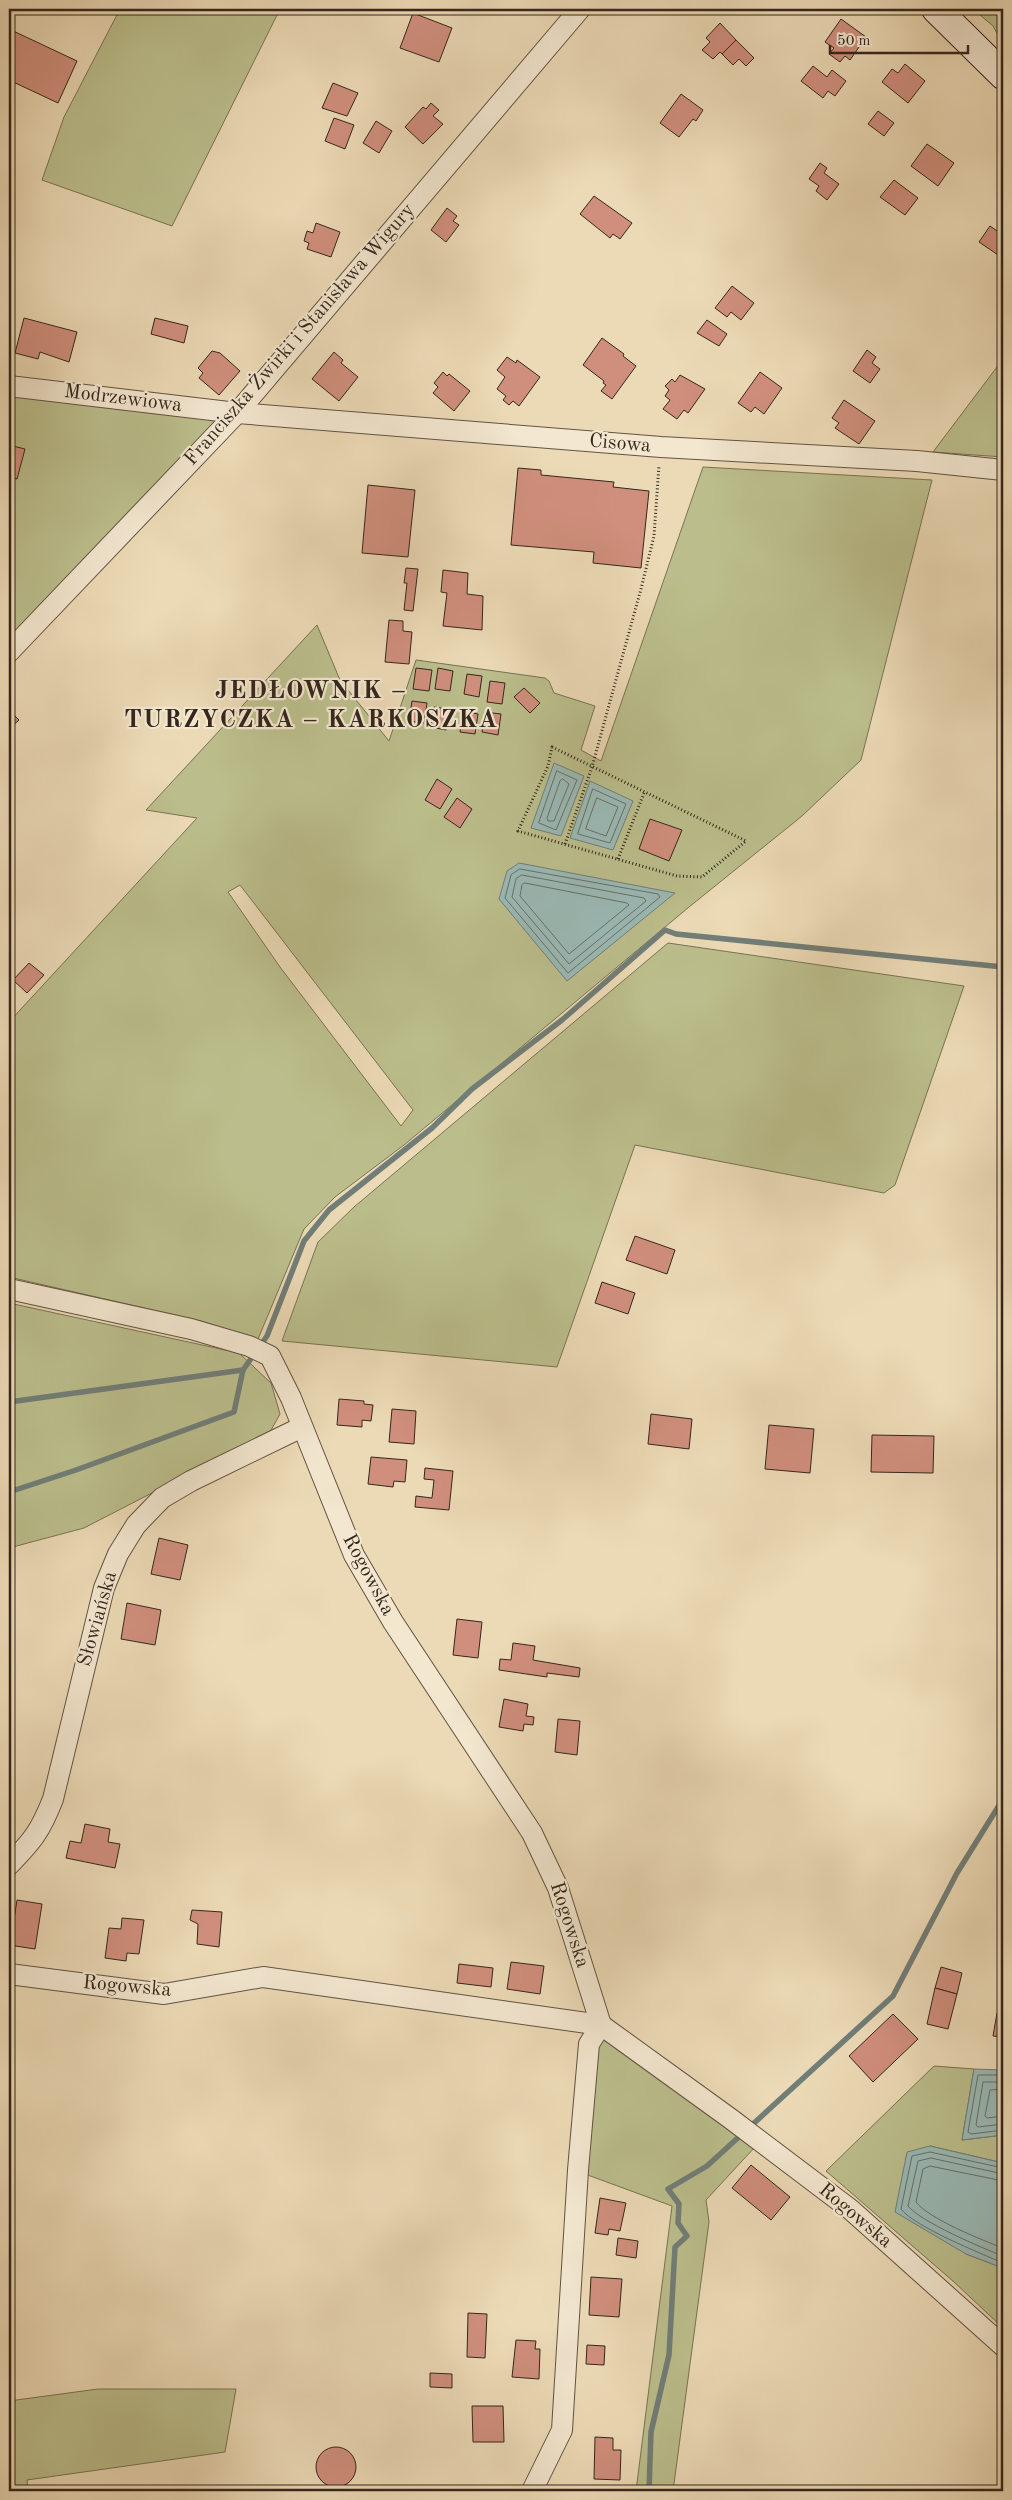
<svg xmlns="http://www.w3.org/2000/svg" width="1012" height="2500" viewBox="0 0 1012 2500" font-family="'Old Standard TT',serif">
<rect width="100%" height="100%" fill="#ecdab6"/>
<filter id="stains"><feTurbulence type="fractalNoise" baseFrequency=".004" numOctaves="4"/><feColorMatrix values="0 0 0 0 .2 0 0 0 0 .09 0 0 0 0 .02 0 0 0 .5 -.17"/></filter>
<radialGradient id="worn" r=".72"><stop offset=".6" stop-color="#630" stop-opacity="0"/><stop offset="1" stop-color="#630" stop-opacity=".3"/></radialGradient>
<g fill="#bbbe8c" stroke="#787254" fill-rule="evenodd">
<path d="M120,9H280L172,226L42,180L64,117Z"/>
<path d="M973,9H1003V44L993,26Z"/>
<path d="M1003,359V457L933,452Z"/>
<path d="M9,394L219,418L9,637Z"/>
<path d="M703,467L932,480L861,760L802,816L689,907L404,1145L335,1197L304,1229L258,1339L201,1321L9,1277V1022L197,818L146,810L317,625L340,680L389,741L416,660L545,678L549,681L554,693L595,706L581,750L601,761ZM240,885L413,1110L401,1126L280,967L228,892Z"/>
<path d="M668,943L964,986L895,1185L884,1193L635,1145L557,1367L282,1341L318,1242L354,1207Z"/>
<path d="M9,1303L239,1353L271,1383L280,1414L270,1432L84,1528L9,1548Z"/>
<path d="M603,2038L755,2147L706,2200L709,2222L673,2491H636L672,2206L585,2174L597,2048Z"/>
<path d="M934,2066L974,2069L962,2140L1003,2135V2163L930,2146L966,2254L1003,2268V2328L954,2282L826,2171Z"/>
<path d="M98,2389H236L225,2452L27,2480L28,2491H9V2401Z"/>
</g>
<g fill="#9ab9b5" stroke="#717e78">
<path d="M554,763L584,776L561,836L531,828Z"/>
<path d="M590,781L633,801L613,850L570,838Z"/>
<path d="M519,863L675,893L567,981L499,899L507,871Z"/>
<path d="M974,2069L1003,2070V2135L962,2140Z"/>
<path d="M930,2146L1003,2163V2268L966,2254L895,2212L907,2152Z"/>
</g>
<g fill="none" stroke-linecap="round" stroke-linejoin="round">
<g stroke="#677068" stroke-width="1">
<path d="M557,771L577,780L556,830L539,823Z"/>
<path d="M563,779L569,784L554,821H548L547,818L560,781Z"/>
<path d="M593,789L626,804L610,843L578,834Z"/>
<path d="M597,798L618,807L606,836L586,829Z"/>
<path d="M520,869L658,894L660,897L568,973L505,898L511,875Z"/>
<path d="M522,875L644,898L646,901L569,964L512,897L516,879Z"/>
<path d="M525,883L627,903L629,905L569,954L520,896L522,885Z"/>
<path d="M1003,2075H978L968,2132L971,2134L1003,2130"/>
<path d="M1003,2082H983L976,2125L978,2127L1003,2124"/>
<path d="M1003,2089L990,2090L985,2116L987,2118L1003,2116"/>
<path d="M1003,2168L930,2152L912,2156L901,2209C915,2227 980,2253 1003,2263"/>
<path d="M1003,2174L931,2158L918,2161L908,2206C921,2222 982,2248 1003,2256"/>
<path d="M1003,2181L930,2166L923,2169L916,2202C929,2219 982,2240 1003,2248"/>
</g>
<g stroke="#717e78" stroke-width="5.5">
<path d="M9,1402L243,1370L267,1336L304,1241L329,1210L432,1128L472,1089L562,1020L665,930L676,934L1003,967"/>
<path d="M9,1492L76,1470L234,1412L243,1370"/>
<path d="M649,2491L651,2432L669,2355L675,2247L687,2236L678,2223L679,2204L668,2189L707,2166L893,1996L957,1873L1003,1799"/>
</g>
</g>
<g fill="#d08f7d" stroke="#34261c">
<path d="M325,9H340L338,14Z"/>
<path d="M413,13L452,28L439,62L400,48Z"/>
<path d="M841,19L866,37L850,60L845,56L840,62L829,54L834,48L825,42Z"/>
<path d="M720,23L736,40L722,54L720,52L713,59L702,50L710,42L706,38Z"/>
<path d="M9,29L77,61L58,103L9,80Z"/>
<path d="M736,40L754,58L746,66L739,59L733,65L722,54Z"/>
<path d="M905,64L925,81L908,103L882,82L892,69L898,73Z"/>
<path d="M813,66L827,77L832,70L846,81L835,96L828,91L823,98L801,81Z"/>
<path d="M333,83L358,93L347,116L322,108Z"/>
<path d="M681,94L703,110L696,121L693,119L679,137L660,123Z"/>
<path d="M431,103L439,110L433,116L443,124L423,144L405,127L423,107L426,109Z"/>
<path d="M878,111L894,123L884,136L868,124Z"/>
<path d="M334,118L354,125L345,149L325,141Z"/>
<path d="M376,121L392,131L379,153L363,143Z"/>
<path d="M927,144L954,163L938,186L911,166Z"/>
<path d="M820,163L827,168L824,173L839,184L827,200L816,191L819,186L809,179Z"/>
<path d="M894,180L918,198L905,215L880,197Z"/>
<path d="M594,196L632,223L620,239L613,234L610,238L580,214Z"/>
<path d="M447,208L457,216L453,221L459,225L446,242L431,230Z"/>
<path d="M316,223L340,232L331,257L307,249L309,243L304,241L307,231L313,233Z"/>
<path d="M990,226L1003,235V254L1001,257L979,242Z"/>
<path d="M732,286L754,303L741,320L731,312L727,317L715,308Z"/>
<path d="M24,318L77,332L69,362L40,352L38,359L15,353Z"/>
<path d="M155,318L188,326L184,343L151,334Z"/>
<path d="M707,320L727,334L719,346L697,333Z"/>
<path d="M602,338L624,354L623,356L636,366L612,399L601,391L606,385L603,383L604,381L583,365Z"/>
<path d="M867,350L876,357L872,363L880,369L870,383L853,371Z"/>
<path d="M212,351L220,353L240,371L219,395L199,378L203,373L198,368Z"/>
<path d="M334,352L343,360L341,363L358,377L339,401L312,379Z"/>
<path d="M507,357L516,363L517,360L540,377L519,406L513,401L509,405L503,400L506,396L497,389L505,377L497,370Z"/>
<path d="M443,372L447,376L449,374L470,391L454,411L433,393L438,387L434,383Z"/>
<path d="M760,372L782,388L764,414L755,407L751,412L738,403Z"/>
<path d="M680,375L705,389L688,413L684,410L677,419L663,409L670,400L665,396L669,390L665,386L672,379L675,382Z"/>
<path d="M844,400L875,421L859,444L835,428L839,423L832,418Z"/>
<path d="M9,445L25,449L17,479L9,477Z"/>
<path d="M518,468L541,470V475L614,482L613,487L649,491L641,568L593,563L594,552L511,545Z"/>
<path d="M368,485L415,490L408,557L362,553Z"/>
<path d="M406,568L418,569L413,611L404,610L407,583H404Z"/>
<path d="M443,570L468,573L467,594L483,596L482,630L443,626L447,593L441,592Z"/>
<path d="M389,620L403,621V631L412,632L409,664L385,662Z"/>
<path d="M416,668L432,670L429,691L413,689Z"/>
<path d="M438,668L453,671L450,691L435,689Z"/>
<path d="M467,674L482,676L479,697L464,694Z"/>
<path d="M490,681L505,683L502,704L487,702Z"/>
<path d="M524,688L540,703L530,713L514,697Z"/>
<path d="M412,701L427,703L424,723L409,721Z"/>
<path d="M434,707L449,709L446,730L431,727Z"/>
<path d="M9,710L19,720L9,729Z"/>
<path d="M463,711L478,714L475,734L460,732Z"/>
<path d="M485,712L501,714L498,735L482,732Z"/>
<path d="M437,779L452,789L440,809L425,800Z"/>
<path d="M457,798L472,809L460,828L444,817Z"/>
<path d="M650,819L682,830L669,861L639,849Z"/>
<path d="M29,963L44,975L27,993L13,980Z"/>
<path d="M635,1236L675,1250L667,1274L626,1260Z"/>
<path d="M602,1282L635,1293L628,1314L595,1303Z"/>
<path d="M339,1399L364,1401V1404L373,1405L371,1421L362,1420V1427L337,1425Z"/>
<path d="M392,1409L416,1411L414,1444L389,1442Z"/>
<path d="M651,1414L692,1419L689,1449L648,1444Z"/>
<path d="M769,1425L814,1429L810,1473L765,1469Z"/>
<path d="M872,1435L934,1436L933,1473L871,1472Z"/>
<path d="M371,1457L407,1460L405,1482L394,1481L393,1487L368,1484Z"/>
<path d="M425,1468L453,1471L449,1510L415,1507L416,1496L432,1498L434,1480L424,1479Z"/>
<path d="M159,1538L188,1545L180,1580L151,1574Z"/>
<path d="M127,1603L161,1610L155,1645L121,1639Z"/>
<path d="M457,1619L482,1622L478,1658L453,1655Z"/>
<path d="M513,1643L535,1646L533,1660L580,1668L579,1677L547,1673V1677L499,1670L500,1659L511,1660Z"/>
<path d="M504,1699L528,1704L526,1716L534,1717L533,1725L524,1724L523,1731L499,1727Z"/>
<path d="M558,1719L580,1721L577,1755L555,1752Z"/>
<path d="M85,1824L110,1829L108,1842L120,1844L115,1868L66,1858L70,1841L81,1843Z"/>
<path d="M17,1900L42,1904L35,1949L9,1945L10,1919L14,1920Z"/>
<path d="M192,1910L222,1912L219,1947L197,1944L198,1924L190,1920Z"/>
<path d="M122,1918L144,1920L139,1954L127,1953L126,1961L105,1958L109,1928L121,1929Z"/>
<path d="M511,1962L544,1966L540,1994L507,1989Z"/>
<path d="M459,1964L493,1968L491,1987L457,1983Z"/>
<path d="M941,1967L962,1973L957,1994L935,1988Z"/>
<path d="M935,1988L957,1994L948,2029L927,2024Z"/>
<path d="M997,2013L1003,2014V2037L993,2036Z"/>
<path d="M893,2014L918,2039L873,2082L849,2056Z"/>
<path d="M751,2165L790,2197L771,2220L732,2188Z"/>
<path d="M600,2198L626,2203L620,2231L609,2229L608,2235L595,2233Z"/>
<path d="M618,2238L638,2241L636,2258L616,2255Z"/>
<path d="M591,2277L622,2279L619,2317L589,2315Z"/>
<path d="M468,2313L487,2314L485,2358L467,2357Z"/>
<path d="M516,2340L536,2341L535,2349H540L539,2379L512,2377Z"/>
<path d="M587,2345L605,2346L604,2365L586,2364Z"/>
<path d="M430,2373L452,2374V2388L430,2387Z"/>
<path d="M472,2406H503L504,2442H473Z"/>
<path d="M595,2437L613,2438V2450H621L620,2480L594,2479Z"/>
<circle cx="336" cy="2467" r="20"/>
</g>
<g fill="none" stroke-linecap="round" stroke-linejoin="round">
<g stroke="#625342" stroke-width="22">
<g id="street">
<path d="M9,386L237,413L661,447L917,461L1003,470"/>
<path d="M9,652L237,413L580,9"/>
<path d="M9,1289L191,1329L249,1346L270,1356L291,1398L354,1555L393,1622L532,1833L558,1888L601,2025L589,2044L578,2170L562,2430L532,2491"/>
<path d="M9,1865C33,1840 40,1832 53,1799L104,1588L118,1554L136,1525L162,1498L191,1481L302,1427"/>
<path d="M9,1974L164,1994L263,1977L601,2025L731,2119L850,2209L1003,2346"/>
</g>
</g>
<g stroke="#34261c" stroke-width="30">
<path id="secondary" d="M936,9L1003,75"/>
</g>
<g stroke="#34261c" stroke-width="3" stroke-dasharray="1 2.5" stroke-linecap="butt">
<path d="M552,747L746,841L702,877L677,876L518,831L548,766Z"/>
<path d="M565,844L592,767L641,589L654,536L659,465"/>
<path d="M618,859L644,793"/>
</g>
<use href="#street" stroke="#f3e7d0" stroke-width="20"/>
<use href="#secondary" stroke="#f3e7d0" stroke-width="28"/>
</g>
<g text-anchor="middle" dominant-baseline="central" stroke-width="4.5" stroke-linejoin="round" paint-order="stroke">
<g font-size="20" fill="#34261c" stroke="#f3e7d0">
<text transform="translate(300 335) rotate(-49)">Franciszka Żwirki i Stanisława Wigury</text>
<text transform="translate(123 399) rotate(7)">Modrzewiowa</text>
<text transform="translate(620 444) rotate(5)">Cisowa</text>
<text transform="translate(368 1575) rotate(62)">Rogowska</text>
<text transform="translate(98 1619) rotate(-74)">Słowiańska</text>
<text transform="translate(569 1925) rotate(72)">Rogowska</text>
<text transform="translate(127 1987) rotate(5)">Rogowska</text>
<text transform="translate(855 2216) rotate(40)">Rogowska</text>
</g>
<g font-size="25" font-weight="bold" letter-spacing="1" fill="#34261c" stroke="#f3e7d0">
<text x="311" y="691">JEDŁOWNIK –<tspan x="311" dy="29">TURZYCZKA – KARKOSZKA</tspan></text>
</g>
</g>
<rect width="1012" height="2500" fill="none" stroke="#ecdab6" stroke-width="30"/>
<rect x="10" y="10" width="992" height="2480" fill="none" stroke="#34261c" stroke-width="2.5"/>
<rect x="15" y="15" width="982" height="2470" fill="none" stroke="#34261c"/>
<path d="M830 45v8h138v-8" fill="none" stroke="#34261c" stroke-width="2.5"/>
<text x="837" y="45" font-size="15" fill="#34261c" stroke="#f3e7d0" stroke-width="4" paint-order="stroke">50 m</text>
<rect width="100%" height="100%" filter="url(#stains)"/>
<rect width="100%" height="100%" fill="url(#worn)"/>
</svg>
